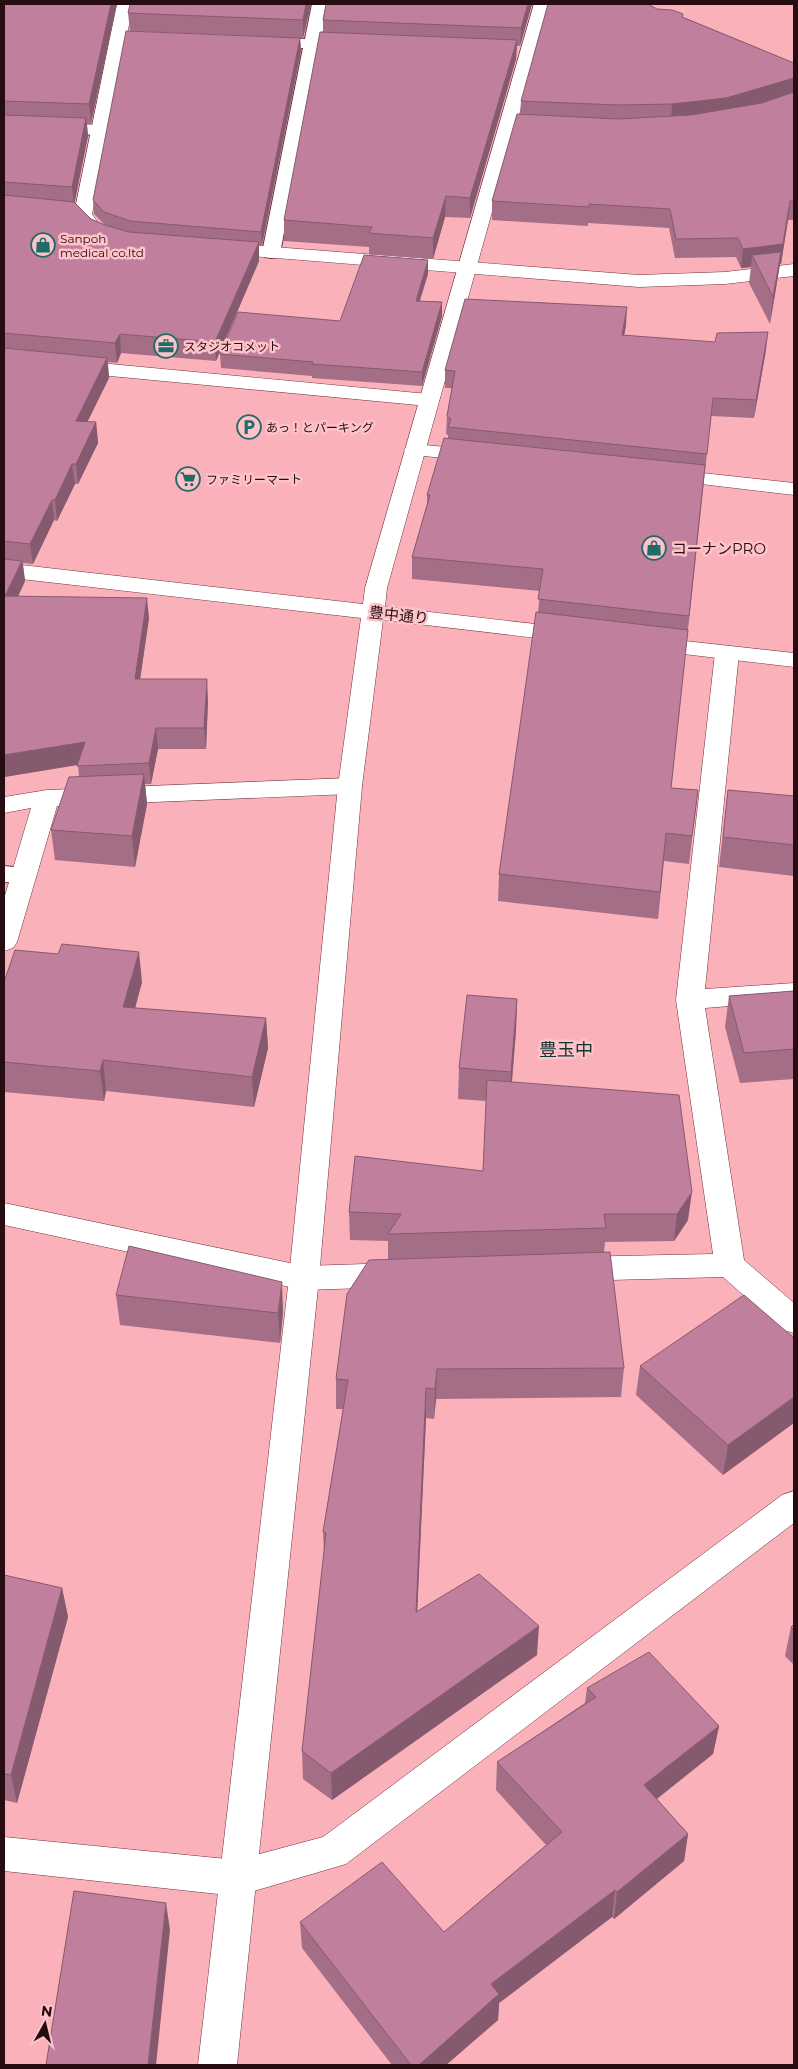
<svg xmlns="http://www.w3.org/2000/svg" width="798" height="2069" viewBox="0 0 798 2069" font-family="Montserrat,'Noto Sans JP',sans-serif">
<rect width="100%" height="100%" fill="#fab1b9"/>
<g fill="none" stroke-linecap="round" stroke-linejoin="round">
<g stroke="#6f333d" stroke-width="2">
<g id="lane">
<path d="M312,4H328L321,40L359,43L361,46L359,49H319L280,253L277,257L271,258L265,257L262,253L303,48L264,47L258,45L256,42L258,39L264,37L305,39Z"/>
<path d="M4,121L101,125L107,126L109,130L107,134L101,135L4,131Z"/>
<path d="M4,866L33,869L36,875L33,881L24,883L4,882Z"/>
</g>
</g>
<g stroke="#6f333d" stroke-width="1">
<g id="street">
<path d="M117,4H133L92,214L99,224L115,237L113,241C94,245 81,229 74,214Z"/>
<path d="M221,243L639,275L725,272L794,264V276L725,284L639,287L214,253L212,249L214,245Z"/>
<path d="M4,354L428,394L435,396L438,400L435,404L428,406L4,366Z"/>
<path d="M414,444L477,450L484,452L487,456L484,460L477,462L407,454L404,450L407,446Z"/>
<path d="M666,469L794,483V495L659,479L655,475L659,471Z"/>
<path d="M727,646L735,648L739,653L705,989L794,983V1001L705,1008L744,1260L794,1303V1333L783,1330L723,1277L573,1281L562,1277L558,1269L562,1261L573,1257L713,1254L676,1000L715,653L719,648Z"/>
<path d="M350,778L359,780L362,786L359,792L350,794L57,806L17,942L13,948L4,951V899L31,808L4,813V797L47,790Z"/>
<path d="M4,1203L304,1266L396,1263L407,1267L411,1275L407,1283L396,1287L304,1290L4,1225Z"/>
<path d="M794,1491V1523L346,1864L237,1896L4,1871V1837L237,1860L323,1837L782,1495Z"/>
</g>
</g>
<g stroke="#6f333d" stroke-width="1">
<g id="secondary">
<path d="M534,4H550L387,588L385,607L571,628L579,630L582,635L579,640L571,642L383,620L362,786L319,1278L237,2065H198L289,1278L338,786L361,618L4,577V563L363,604L365,588Z"/>
<path d="M649,637L794,653V667L641,649L637,644L641,639Z"/>
</g>
</g>
<use href="#lane" fill="#fff" fill-rule="evenodd"/>
<use href="#street" fill="#fff" fill-rule="evenodd"/>
<use href="#secondary" fill="#fff" fill-rule="evenodd"/>
</g>
<g fill="#a56e87">
<path d="M4,4H117L91,123H87L88,136L74,202L91,219L105,225L94,214L93,200L300,38L301,51L262,245H259V261L216,361L121,353L117,363L108,362L109,378L87,422H96L98,443L78,484H75L57,521L54,520L33,564L23,563L25,581L18,597L149,618L140,679L208,700L206,749H158L151,784H145L147,804L135,867L55,860L51,830L79,777L78,765L4,777Z"/>
<path d="M311,4L303,38L130,31L128,13Z"/>
<path d="M326,4H532L520,46H517L516,59L470,218L445,217L433,259L369,254V247L284,241V220L323,32V20Z"/>
<path d="M657,9L683,17L794,63V220H788L781,264H780L770,324L749,283L751,267L741,268L736,257L675,258L669,228L588,223V226L492,220V201L520,114L521,101Z"/>
<path d="M428,274L420,301L442,302V316L422,386L312,378V376L221,368L220,354L340,321Z"/>
<path d="M626,325L624,335L766,350L754,418L711,416L671,788L698,790L689,864L664,861L658,919L498,901L499,874L538,613L540,591L412,579V557L427,504V495L448,438V435L446,434L447,416L452,388H445V370Z"/>
<path d="M728,790L794,796V876L719,867Z"/>
<path d="M4,982H142L135,1008L266,1018L268,1048L254,1107L106,1091L104,1101L4,1092Z"/>
<path d="M794,991V1079L740,1083L725,1027L729,996Z"/>
<path d="M517,999L516,1030L512,1082L688,1220L674,1241L605,1242L604,1252L624,1368L621,1397L436,1399L434,1419L426,1418L417,1611L537,1655L332,1800L303,1779L302,1751L324,1553L323,1532L343,1409H336V1379L388,1259V1241L350,1240L349,1212L483,1171L486,1101L458,1099L459,1068Z"/>
<path d="M116,1295L283,1312L280,1343L120,1325Z"/>
<path d="M794,1338L723,1475L636,1395L640,1366Z"/>
<path d="M4,1575L62,1588L68,1617L17,1803L4,1800Z"/>
<path d="M794,1624V1665L785,1656L791,1627Z"/>
<path d="M587,1688L719,1726L713,1754L657,1799L688,1834L684,1861L614,1919L612,1917L499,2003L498,2020L446,2065H392L302,1948L300,1922L444,1932L546,1845L496,1790L497,1762L585,1703Z"/>
</g>
<g fill="#865a6e">
<path d="M111,4H117L91,123L89,104Z"/>
<path d="M306,4H311L303,38V20Z"/>
<path d="M528,4H532L520,46L521,28Z"/>
<path d="M300,38L301,51L262,245L261,232Z"/>
<path d="M517,40L516,59L470,218V198Z"/>
<path d="M794,78V96L671,122L672,104Z"/>
<path d="M86,118L88,136L74,206L72,187Z"/>
<path d="M446,196L445,217L433,259V238Z"/>
<path d="M790,201L788,220L781,264H780L770,324L773,297L752,255L751,267L741,268L743,249Z"/>
<path d="M259,242V261L216,361L215,342Z"/>
<path d="M428,260V274L415,314L416,301Z"/>
<path d="M442,302V316L422,386V372Z"/>
<path d="M627,307L626,325L621,353L622,335Z"/>
<path d="M768,332L766,350L754,418L756,400Z"/>
<path d="M120,334L121,353L117,363L115,343Z"/>
<path d="M107,358L109,378L78,441L76,421Z"/>
<path d="M96,422L98,443L78,484L76,464Z"/>
<path d="M72,464L75,484L57,521L55,500Z"/>
<path d="M52,500L54,520L33,564L30,544Z"/>
<path d="M22,561L25,581L8,617L5,596Z"/>
<path d="M147,598L149,618L137,700L135,679Z"/>
<path d="M207,679L208,700L206,749L204,728Z"/>
<path d="M156,728L158,749L151,784L149,763Z"/>
<path d="M85,742L88,763L4,777V755Z"/>
<path d="M144,774L147,804L135,867L132,836Z"/>
<path d="M139,952L142,982L127,1038L123,1007Z"/>
<path d="M517,999L516,1030L510,1103L511,1072Z"/>
<path d="M266,1018L268,1048L254,1107L252,1077Z"/>
<path d="M103,1060L106,1091L104,1101L100,1071Z"/>
<path d="M692,1192L688,1220L674,1241L677,1214Z"/>
<path d="M282,1282L283,1312L280,1343L278,1313Z"/>
<path d="M437,1369L436,1399L434,1419L435,1389Z"/>
<path d="M426,1388V1418L416,1640V1612Z"/>
<path d="M794,1397V1423L723,1475L728,1445Z"/>
<path d="M62,1588L68,1617L17,1803L11,1775Z"/>
<path d="M539,1626L537,1655L332,1800L331,1773Z"/>
<path d="M719,1726L713,1754L640,1812L644,1785Z"/>
<path d="M688,1834L684,1861L614,1919L617,1892Z"/>
<path d="M615,1890L612,1917L499,2003L498,2020L446,2065H419L491,1984Z"/>
<path d="M166,1903L170,1930L156,2065H148Z"/>
</g>
<g fill="#c0809d" stroke="#865a6e">
<path d="M4,4H111L89,104L4,101Z"/>
<path d="M130,4H306L303,20L128,13Z"/>
<path d="M326,4H528L521,28L323,20Z"/>
<path d="M548,4H648L657,9L672,10L683,14L682,17L794,63V78L726,98L672,104L618,105L521,101Z"/>
<path d="M126,31L300,38L261,232L130,221L104,212L93,200Z"/>
<path d="M320,32L517,40L470,198L446,196L433,238L369,233L372,227L284,220Z"/>
<path d="M794,92V201H790L783,244L743,249L738,238L676,239L670,209L589,204V207L492,201L517,114L618,119L691,115L762,103Z"/>
<path d="M4,115L86,118L72,187L4,182Z"/>
<path d="M4,195L74,202L91,219L105,225L129,232L259,242L215,342L120,334L115,343L4,333Z"/>
<path d="M781,252L773,297L752,255Z"/>
<path d="M364,255L428,260L416,301L442,302L422,372L312,364L313,362L220,354L238,312L340,321Z"/>
<path d="M465,299L627,307L622,335L715,342L717,333L768,332L756,400L713,398L707,454L448,427L451,419L447,416L455,371L445,370Z"/>
<path d="M4,348L107,358L76,421L96,422L76,464H72L55,500H52L30,544L4,541Z"/>
<path d="M444,438L705,465L689,616L538,599L543,569L412,557L430,495H427Z"/>
<path d="M4,559L22,561L5,596L147,598L135,679H207L204,728H156L149,763L77,766L85,742L4,755Z"/>
<path d="M536,612L688,630L671,788L698,790L692,836L666,833L660,892L499,874Z"/>
<path d="M144,774L132,836L51,830L69,777Z"/>
<path d="M728,790L794,796V845L723,837Z"/>
<path d="M62,944L139,952L123,1007L266,1018L252,1077L103,1060L100,1071L4,1062V982L15,950L58,954Z"/>
<path d="M794,991V1049L744,1053L729,996Z"/>
<path d="M467,995L517,999L511,1072L459,1068Z"/>
<path d="M487,1080L679,1095L692,1192L677,1214H604L606,1228L388,1234L401,1214L349,1212L355,1156L483,1171Z"/>
<path d="M129,1246L282,1282L278,1313L116,1295Z"/>
<path d="M610,1252L624,1368L437,1369L435,1389L426,1388L416,1612L479,1574L539,1626L331,1773L302,1751L326,1533L323,1532L348,1380L336,1379L347,1294L369,1260Z"/>
<path d="M744,1295L794,1338V1397L728,1445L640,1366Z"/>
<path d="M4,1575L62,1588L11,1775L4,1774Z"/>
<path d="M794,1624V1631L791,1627Z"/>
<path d="M649,1652L719,1726L644,1785L688,1834L617,1892L615,1890L491,1984L499,1994L419,2065H411L300,1922L382,1862L444,1932L562,1832L497,1762L596,1697L587,1688Z"/>
<path d="M74,1891L166,1903L148,2065H46Z"/>
</g>
<defs>
<g id="shop-ring" transform="scale(1.25)"><circle r="9.5" fill="#fec2c9" stroke="#1f6b68" stroke-width="1.5"/><path d="M-5-2.5h2.3a2.7 3.5 0 0 1 5.4 0H5L5.5 6h-11ZM-1.5-2.5h3a1.5 2.3 0 0 0-3 0Z" fill="#1f6b68"/></g>
<g id="office-ring" transform="scale(1.25)"><circle r="9.5" fill="#fec2c9" stroke="#1f6b68" stroke-width="1.5"/><path d="M-6-3h4V-5.5h4V-3h4V5H-6ZM-1-4.5V-3h2v-1.5ZM-6 0V1H6V0Z" fill="#1f6b68"/></g>
<g id="parking-ring" transform="scale(1.25)"><circle r="9.5" fill="#fec2c9" stroke="#1f6b68" stroke-width="1.5"/><path d="M-3.5-5.5H1a3.5 3.5 0 0 1 0 7H-1V5.5H-3.5ZM-1-3.4V-.6H.8a1.4 1.4 0 0 0 0-2.8Z" fill="#1f6b68"/></g>
<g id="supermarket-ring" transform="scale(1.25)"><circle r="9.5" fill="#fec2c9" stroke="#1f6b68" stroke-width="1.5"/><path d="M-6-5.5h2.5l.6 2H6L4.5 2H-2.5L-4.4-4H-6ZM-1.5 3.2a1.3 1.3 0 1 0 .1 0ZM3 3.2a1.3 1.3 0 1 0 .1 0Z" fill="#1f6b68"/></g>
</defs>
<g fill-rule="evenodd">
<use href="#shop-ring" x="43" y="245"/>
<use href="#office-ring" x="166" y="346"/>
<use href="#parking-ring" x="249" y="427"/>
<use href="#supermarket-ring" x="188" y="479"/>
<use href="#shop-ring" x="654" y="548"/>
</g>
<g text-anchor="middle" dominant-baseline="central" stroke-width="5" stroke-linejoin="round" paint-order="stroke">
<g font-size="12" fill="#270d11" stroke="#fec2c9" text-anchor="start">
<text x="60" y="238">Sanpoh<tspan x="60" dy="14">medical co.ltd</tspan></text>
<text x="184" y="346">スタジオコメット</text>
<text x="266" y="427">あっ！とパーキング</text>
<text x="206" y="479">ファミリーマート</text>
</g>
<g font-size="15" fill="#270d11" stroke="#fec2c9" text-anchor="start">
<text x="672" y="548">コーナンPRO</text>
</g>
<g font-size="15" fill="#270d11" stroke="#fec2c9">
<text transform="translate(399 615) rotate(6)">豊中通り</text>
</g>
<g font-size="18" fill="#123433" stroke="#fec2c9">
<text x="566" y="1050">豊玉中</text>
</g>
</g>
<rect width="798" height="2069" fill="none" stroke="#270d11" stroke-width="10"/>
<g transform="translate(45 2024) rotate(8)" stroke="#fec2c9" stroke-width="4" paint-order="stroke">
<path d="M0-4L9 19L0 12L-9 19Z" fill="#270d11"/>
<text y="-8" font-size="14" font-weight="bold" text-anchor="middle" fill="#270d11">N</text>
</g>
</svg>
